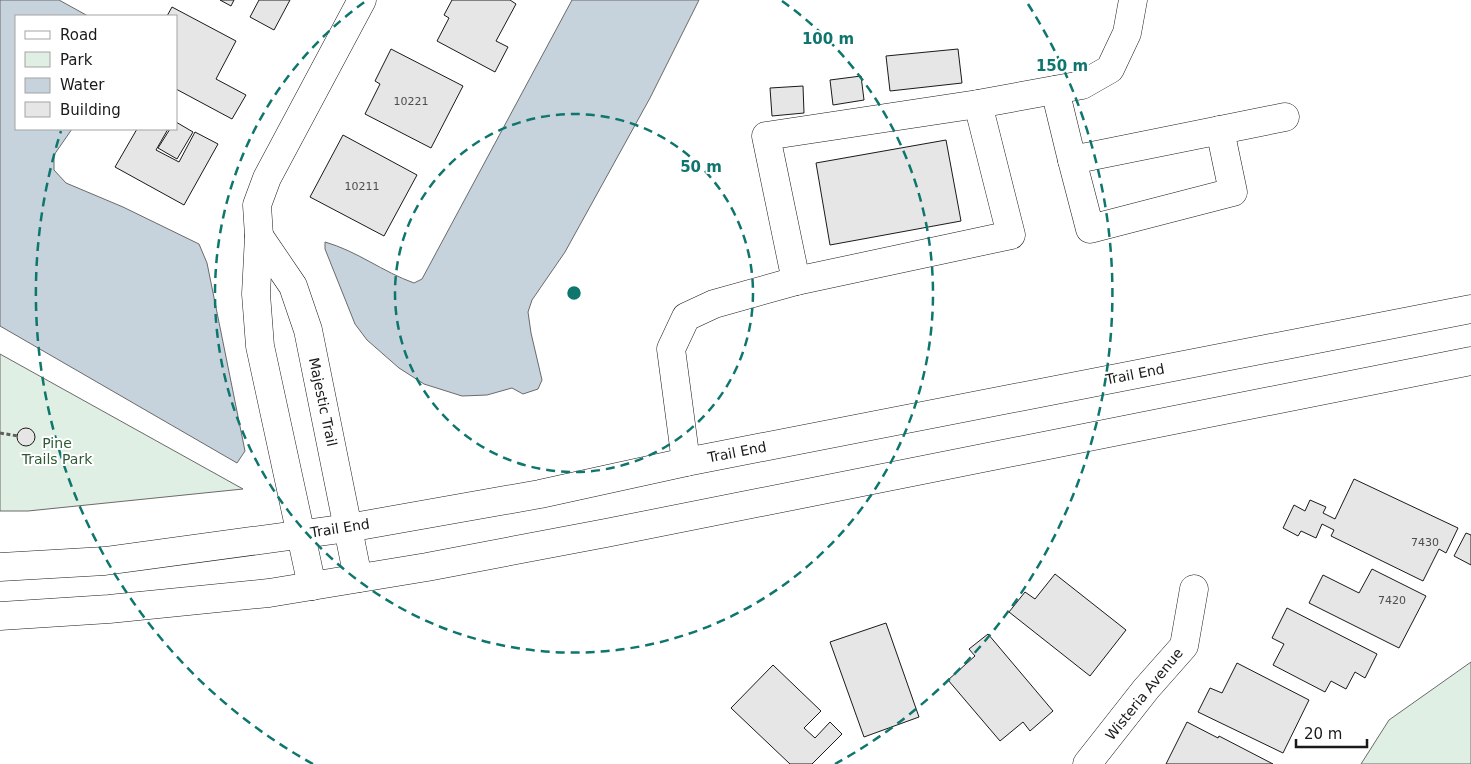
<svg xmlns="http://www.w3.org/2000/svg" width="1471" height="764" viewBox="0 0 1471 764" font-family="'DejaVu Sans',sans-serif">
<rect width="100%" height="100%" fill="#fff"/>
<g fill="#e0efe3" stroke="#6a6a6a">
<path d="M0,354L243,489L28,511H0Z"/>
<path d="M1471,662V764H1361L1389,720Z"/>
</g>
<g fill="#c6d2dc" stroke="#6a6a6a">
<path d="M0,0H59L88,16H16V129H72L54,155V170L66,183L123,207L199,244L207,263L245,451L237,463L0,326Z"/>
<path d="M572,0H699L650,98L565,252L532,300L528,312L531,333L542,380L538,389L523,394L512,388L487,395L462,396L424,384L399,368L367,340L355,324L325,249V242C357,251 383,272 414,283L422,279Z"/>
</g>
<g fill="#e6e6e6" stroke="#1a1a1a">
<path d="M220,0H234L231,6Z"/>
<path d="M259,0H290L274,30L250,17Z"/>
<path d="M452,0H510L516,4L496,41L508,47L495,72L437,41L449,18L444,15Z"/>
<path d="M172,7L236,41L216,79L246,95L232,119L176,89V16H167Z"/>
<path d="M391,49L463,86L431,148L365,114L380,84L375,81Z"/>
<path d="M958,49L962,83L890,91L886,56Z"/>
<path d="M861,76L864,100L833,105L830,80Z"/>
<path d="M803,86L804,113L772,116L770,88Z"/>
<path d="M176,122L193,132L177,159L158,148L170,129H176Z"/>
<path d="M137,129H168L156,150L179,162L195,132L218,144L184,205L115,167Z"/>
<path d="M343,135L417,175L384,236L310,197Z"/>
<path d="M946,140L961,221L830,245L816,163Z"/>
<circle cx="26" cy="437" r="9"/>
<path d="M1354,479L1458,528L1446,553L1439,549L1423,581L1331,536L1334,530L1322,524L1316,538L1301,531L1298,536L1283,528L1294,505L1305,511L1310,500L1326,507L1323,513L1335,519Z"/>
<path d="M1466,533L1471,535V565L1454,556Z"/>
<path d="M1372,569L1426,596L1399,648L1309,603L1323,575L1359,593Z"/>
<path d="M1055,574L1126,630L1090,676L1009,612L1025,592L1035,599Z"/>
<path d="M1287,608L1377,654L1365,678L1355,672L1346,689L1331,681L1325,692L1273,665L1284,644L1272,638Z"/>
<path d="M886,623L919,717L864,737L830,642Z"/>
<path d="M988,634L1053,711L1030,731L1023,722L1000,741L948,680L975,656L969,649Z"/>
<path d="M1237,663L1309,700L1283,753L1198,712L1210,688L1222,693Z"/>
<path d="M773,665L821,711L804,728L815,738L830,722L842,734L812,764H790L731,708Z"/>
<path d="M1187,722L1218,738L1219,736L1273,764H1166Z"/>
</g>
<g fill="none" stroke-linecap="round" stroke-linejoin="round">
<g stroke="#1a1a1a" stroke-width="29">
<g id="minor">
<path d="M1055,90L1072,160L1285,117"/>
<path d="M1072,160L1090,229L1233,192L1220,130"/>
<path d="M259,236L293,286L308,330L358,578"/>
<path d="M796,281L766,136L978,104L1082,85L1110,69L1127,33L1133,0"/>
<path d="M686,462L671,349L686,317L714,304L796,281L1011,235L978,104"/>
<path d="M0,567L105,561L348,528L540,494L686,462L1471,309"/>
<path d="M312,586L260,346L256,294L259,236L257,205L267,178L362,0"/>
<path d="M0,616L109,609L269,593L427,567L606,533L1471,361"/>
<path d="M1087,764L1146,689L1184,646L1194,589"/>
</g>
</g>
<path stroke="#5f5f5f" stroke-width="3" stroke-dasharray="4 2.5" stroke-linecap="butt" d="M0,433L18,436"/>
<use href="#minor" stroke="#fff" stroke-width="28"/>
</g>
<g fill="none" stroke="#0f766e" stroke-width="2.5" stroke-dasharray="9 6">
<circle cx="574" cy="293" r="179"/>
<path d="M782 1A359 359 0 1 1 366 1"/>
<path d="M313 764A538 538 0 0 1 61 131M1028 4A538 538 0 0 1 835 764"/>
</g>
<g text-anchor="middle" dominant-baseline="central" stroke-width="4" stroke-linejoin="round" paint-order="stroke">
<g font-size="11" fill="#4d4d4d">
<text x="411" y="101">10221</text>
<text x="362" y="186">10211</text>
<text x="1425" y="542">7430</text>
<text x="1392" y="600">7420</text>
</g>
<g font-size="14" fill="#1a1a1a" stroke="#fff">
<text transform="translate(1135 374) rotate(-11)">Trail End</text>
<text transform="translate(323 402) rotate(78)">Majestic Trail</text>
<text transform="translate(737 452) rotate(-11)">Trail End</text>
<text transform="translate(340 528) rotate(-9)">Trail End</text>
<text transform="translate(1144 694) rotate(-51)">Wisteria Avenue</text>
</g>
<g font-size="14" fill="#2b5a34" stroke="#fff">
<text x="57" y="443">Pine<tspan x="57" dy="16">Trails Park</tspan></text>
</g>
</g>
<circle cx="574" cy="293" r="8" fill="#0f766e" stroke="#fff" stroke-width="2.5"/>
<g font-size="15" text-anchor="middle" font-weight="bold" fill="#0f766e" stroke="#fff" stroke-width="4" stroke-linejoin="round" paint-order="stroke">
<text x="828" y="44">100 m</text>
<text x="1062" y="71">150 m</text>
<text x="701" y="172">50 m</text>
</g>
<rect x="15" y="15" width="162" height="115" fill="#ffffff" stroke="#a3a3a3"/>
<rect x="25" y="31" width="25" height="8" fill="#ffffff" stroke="#a3a3a3"/>
<text x="60" y="40" font-size="15" fill="#1a1a1a">Road</text>
<rect x="25" y="52" width="25" height="15" fill="#e0efe3" stroke="#a3a3a3"/>
<text x="60" y="65" font-size="15" fill="#1a1a1a">Park</text>
<rect x="25" y="78" width="25" height="15" fill="#c6d2dc" stroke="#a3a3a3"/>
<text x="60" y="90" font-size="15" fill="#1a1a1a">Water</text>
<rect x="25" y="102" width="25" height="15" fill="#e6e6e6" stroke="#a3a3a3"/>
<text x="60" y="115" font-size="15" fill="#1a1a1a">Building</text>
<path d="M1296 739v8h71v-8" fill="none" stroke="#1a1a1a" stroke-width="2.5"/>
<text x="1304" y="739" font-size="15" fill="#1a1a1a" stroke="#ffffff" stroke-width="4" paint-order="stroke">20 m</text>
</svg>
